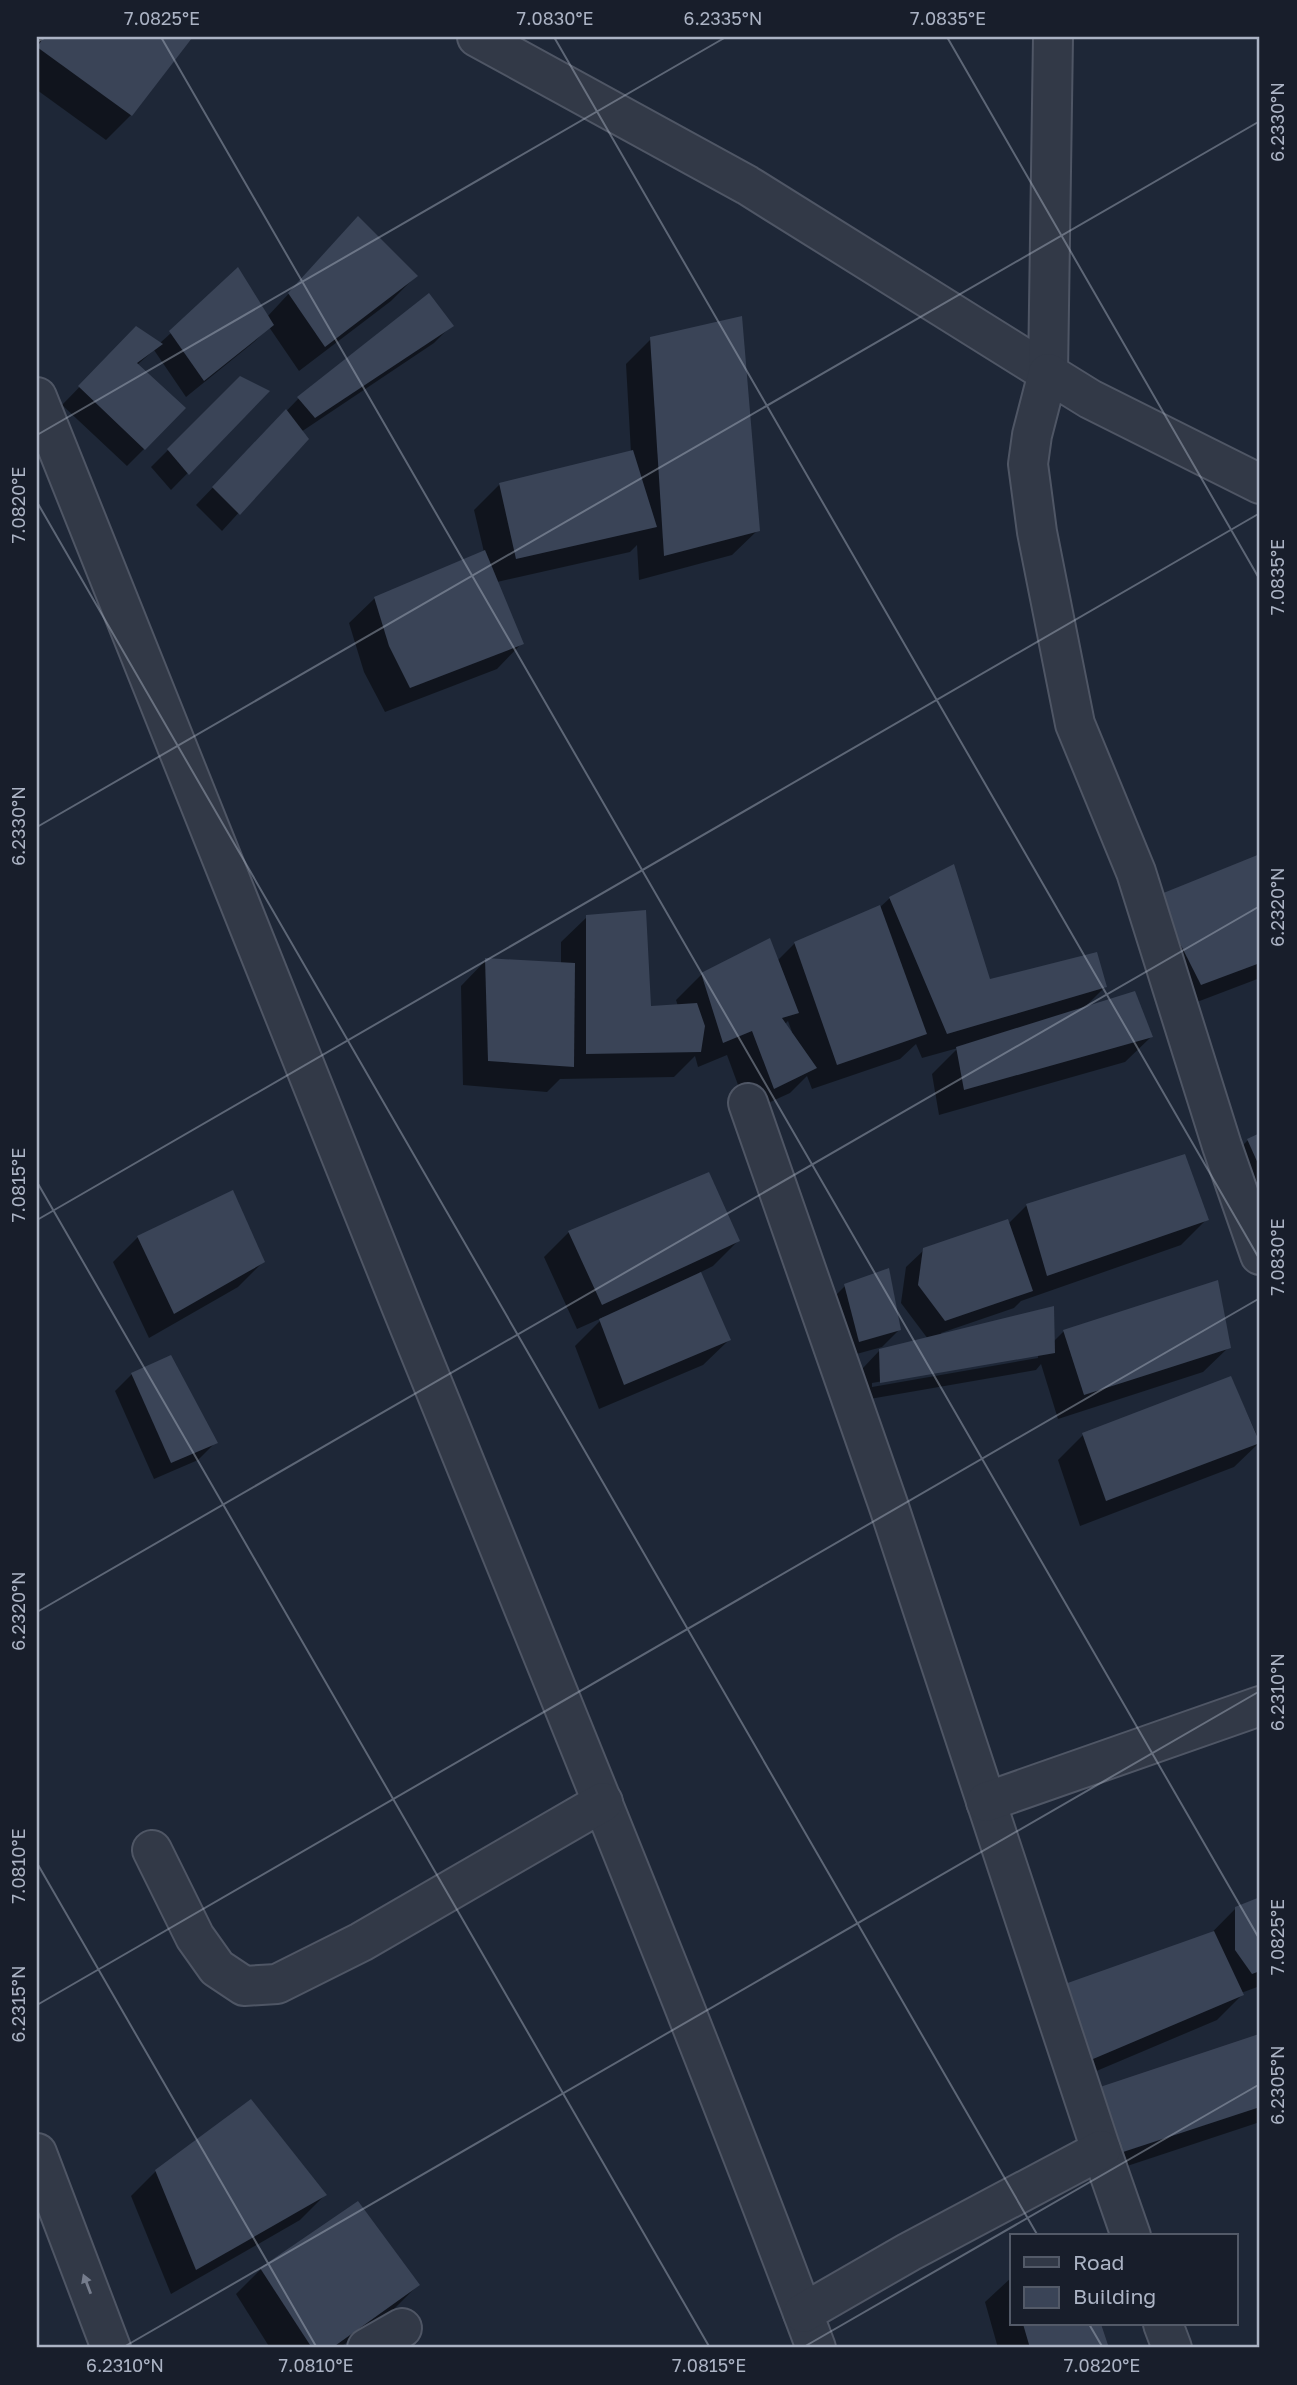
<svg xmlns="http://www.w3.org/2000/svg" width="1297" height="2385" viewBox="0 0 1297 2385" font-family="'Golos Text',sans-serif">
<rect width="100%" height="100%" fill="#1e2737"/>
<g fill="#0007" fill-rule="evenodd">
<path d="M38,37H187L189,38L131,115L106,140L37,90Z"/>
<path d="M358,219L416,276L391,301L299,371L269,327L254,342L186,397L154,350L137,365L144,449L127,466L62,405L137,328L160,343L171,333L267,317Z"/>
<path d="M428,296L451,326L434,343L301,432L306,439L222,531L196,505L298,399Z"/>
<path d="M651,339L758,530L732,555L639,580L637,545L630,552L497,582L522,643L497,669L385,712L364,672L349,623L375,598L484,552L474,510L500,484L631,453L626,364Z"/>
<path d="M240,378L268,391L171,490L151,467Z"/>
<path d="M1260,856V978L1176,1010L1157,898Z"/>
<path d="M890,898L989,981L1105,987L1083,1009L1151,1037L1125,1062L939,1115L932,1074L958,1048L922,1058L916,1044L900,1059L812,1089L807,1076L790,1093L748,1112L727,1055L698,1067L695,1056L674,1077L560,1079L547,1092L463,1085L461,986L486,960L561,964V942L587,917L649,1008L678,1006L676,1000L702,974L777,961L795,943L879,908ZM788,1021L792,1032L791,1033L785,1024Z"/>
<path d="M1260,1135V1224L1223,1166L1248,1140Z"/>
<path d="M1027,1205L1207,1219L1181,1245L1021,1301L1014,1308L941,1333L942,1335L1053,1342L1064,1331L1229,1347L1203,1372L1058,1419L1041,1364L1036,1370L864,1400L863,1368L880,1350L928,1339L901,1303L906,1267L924,1250L1008,1224ZM1038,1354V1358L872,1387V1383Z"/>
<path d="M569,1232L738,1241L713,1266L699,1273L729,1340L703,1365L599,1409L575,1346L604,1317L577,1329L544,1257Z"/>
<path d="M138,1237L263,1262L238,1287L149,1338L113,1262Z"/>
<path d="M845,1286L899,1330L882,1347L842,1358L828,1303Z"/>
<path d="M132,1374L215,1443L198,1460L154,1479L115,1391Z"/>
<path d="M1231,1378L1260,1442L1234,1467L1080,1526L1058,1460L1083,1435Z"/>
<path d="M1260,1899V1986L1241,1993L1242,1995L1217,2020L1061,2086L1236,1908Z"/>
<path d="M1258,2036L1260,2041V2122L1094,2177L1073,2114Z"/>
<path d="M156,2171L325,2195L300,2220L171,2294L131,2196Z"/>
<path d="M261,2269L418,2285L393,2310L339,2348H270L236,2294Z"/>
<path d="M1012,2277V2324H1099L1107,2348H998L985,2302Z"/>
</g>
<g fill="#3a4457">
<path d="M44,37H190L192,38L132,116L37,47Z"/>
<path d="M358,216L418,276L325,347L288,293Z"/>
<path d="M238,267L274,325L204,381L169,331Z"/>
<path d="M429,293L454,326L315,418L297,397Z"/>
<path d="M742,316L760,531L664,556L650,337Z"/>
<path d="M136,326L163,344L137,363L186,408L145,450L78,386Z"/>
<path d="M240,376L270,391L189,475L167,449Z"/>
<path d="M286,409L309,439L240,515L212,487Z"/>
<path d="M633,450L657,527L516,559L499,483Z"/>
<path d="M485,550L524,644L410,688L389,646L374,597Z"/>
<path d="M1260,854V963L1201,985L1156,896Z"/>
<path d="M954,864L990,979L1097,952L1107,987L947,1034L889,897Z"/>
<path d="M880,905L927,1034L837,1065L794,942Z"/>
<path d="M646,910L651,1006L697,1003L705,1026L701,1052L586,1054V915Z"/>
<path d="M770,938L799,1013L782,1018L817,1068L774,1089L752,1031L723,1043L701,973Z"/>
<path d="M485,958L575,963L574,1067L488,1061Z"/>
<path d="M1135,991L1153,1037L964,1090L956,1047Z"/>
<path d="M1260,1133V1168L1247,1139Z"/>
<path d="M1185,1154L1209,1220L1047,1276L1026,1204Z"/>
<path d="M709,1172L740,1241L602,1305L568,1231Z"/>
<path d="M233,1190L265,1262L174,1314L137,1236Z"/>
<path d="M1008,1219L1033,1291L945,1321L918,1285L923,1248Z"/>
<path d="M889,1268L901,1330L859,1342L844,1284Z"/>
<path d="M701,1272L731,1340L624,1385L599,1319Z"/>
<path d="M1218,1280L1231,1348L1084,1395L1063,1330Z"/>
<path d="M1054,1306L1055,1353L880,1383L879,1349Z"/>
<path d="M171,1355L218,1443L171,1463L131,1373Z"/>
<path d="M1231,1376L1260,1443L1106,1501L1082,1433Z"/>
<path d="M1260,1897V1971L1252,1974L1235,1950V1907Z"/>
<path d="M1214,1931L1244,1995L1086,2062L1062,1985Z"/>
<path d="M1259,2034L1260,2107L1120,2153L1097,2088Z"/>
<path d="M251,2099L327,2195L196,2270L155,2170Z"/>
<path d="M358,2201L420,2285L332,2348H312L260,2268Z"/>
<path d="M1023,2324H1101L1109,2348H1030Z"/>
</g>
<g fill="none" stroke-linecap="round" stroke-linejoin="round">
<g stroke="#4f5665" stroke-width="42">
<g id="minor">
<path d="M477,37L747,185L1048,373"/>
<path d="M1048,373L1053,37"/>
<path d="M37,397C175,740 310,1084 450,1426C574,1733 700,2038 816,2348"/>
<path d="M1260,484L1090,399L1048,373L1032,435L1028,464L1037,532L1075,724L1136,872L1222,1146L1260,1255"/>
<path d="M748,1103L889,1507L1101,2150L1131,2236"/>
<path d="M986,1802L1260,1706"/>
<path d="M152,1850L195,1937L217,1968L244,1986L277,1984L361,1942L603,1802"/>
<path d="M37,2153L111,2348"/>
<path d="M803,2313L909,2252L1101,2150"/>
<path d="M1163,2324L1172,2348"/>
<path d="M367,2348L402,2328"/>
</g>
</g>
<use href="#minor" stroke="#323947" stroke-width="38"/>
</g>
<defs><path id="oneway-solid" d="M-6-.8H1V-3.2L6.5 0L1 3.2V.8H-6Z" transform="scale(1.75)"/></defs>
<use fill="#757c8c" href="#oneway-solid" transform="translate(87 2284) rotate(-111)"/>
<path fill="none" stroke="#abb3c4" stroke-width="2" stroke-opacity="0.45" d="M161,37L1260,1940M554,37L1260,1260M947,37L1260,580M37,42L46,37M37,435L726,37M37,502L1038,2236M37,827L1260,121M37,1182L710,2348M37,1220L1260,513M37,1612L1260,906M37,1863L317,2348M37,2005L1260,1298M1089,2324L1103,2348M122,2348L1260,1691M802,2348L1260,2084"/>
<rect width="1297" height="2385" fill="none" stroke="#181e2b" stroke-width="77"/>
<rect x="1010" y="2234" width="228" height="91" fill="#181e2b" stroke="#535a68" stroke-width="2"/>
<rect x="1024" y="2257" width="35" height="10" fill="#323947" stroke="#535a68" stroke-width="2"/>
<text x="1073" y="2270" font-size="21" fill="#abb3c4">Road</text>
<rect x="1024" y="2287" width="35" height="21" fill="#3a4457" stroke="#535a68" stroke-width="2"/>
<text x="1073" y="2304" font-size="21" fill="#abb3c4">Building</text>
<rect x="38" y="38" width="1220" height="2308" fill="none" stroke="#abb3c4" stroke-width="2.5"/>
<g font-size="18" text-anchor="middle" fill="#abb3c4">
<text x="162" y="25">7.0825°E</text>
<text x="555" y="25">7.0830°E</text>
<text x="723" y="25">6.2335°N</text>
<text x="948" y="25">7.0835°E</text>
<text transform="translate(1278 122) rotate(-90)" y="6">6.2330°N</text>
<text transform="translate(19 505) rotate(-90)" y="6">7.0820°E</text>
<text transform="translate(1278 577) rotate(-90)" y="6">7.0835°E</text>
<text transform="translate(19 826) rotate(-90)" y="6">6.2330°N</text>
<text transform="translate(1278 907) rotate(-90)" y="6">6.2320°N</text>
<text transform="translate(19 1185) rotate(-90)" y="6">7.0815°E</text>
<text transform="translate(1278 1257) rotate(-90)" y="6">7.0830°E</text>
<text transform="translate(19 1611) rotate(-90)" y="6">6.2320°N</text>
<text transform="translate(1278 1692) rotate(-90)" y="6">6.2310°N</text>
<text transform="translate(19 1866) rotate(-90)" y="6">7.0810°E</text>
<text transform="translate(1278 1937) rotate(-90)" y="6">7.0825°E</text>
<text transform="translate(19 2004) rotate(-90)" y="6">6.2315°N</text>
<text transform="translate(1278 2085) rotate(-90)" y="6">6.2305°N</text>
<text x="125" y="2372">6.2310°N</text>
<text x="316" y="2372">7.0810°E</text>
<text x="709" y="2372">7.0815°E</text>
<text x="1102" y="2372">7.0820°E</text>
</g>
</svg>
